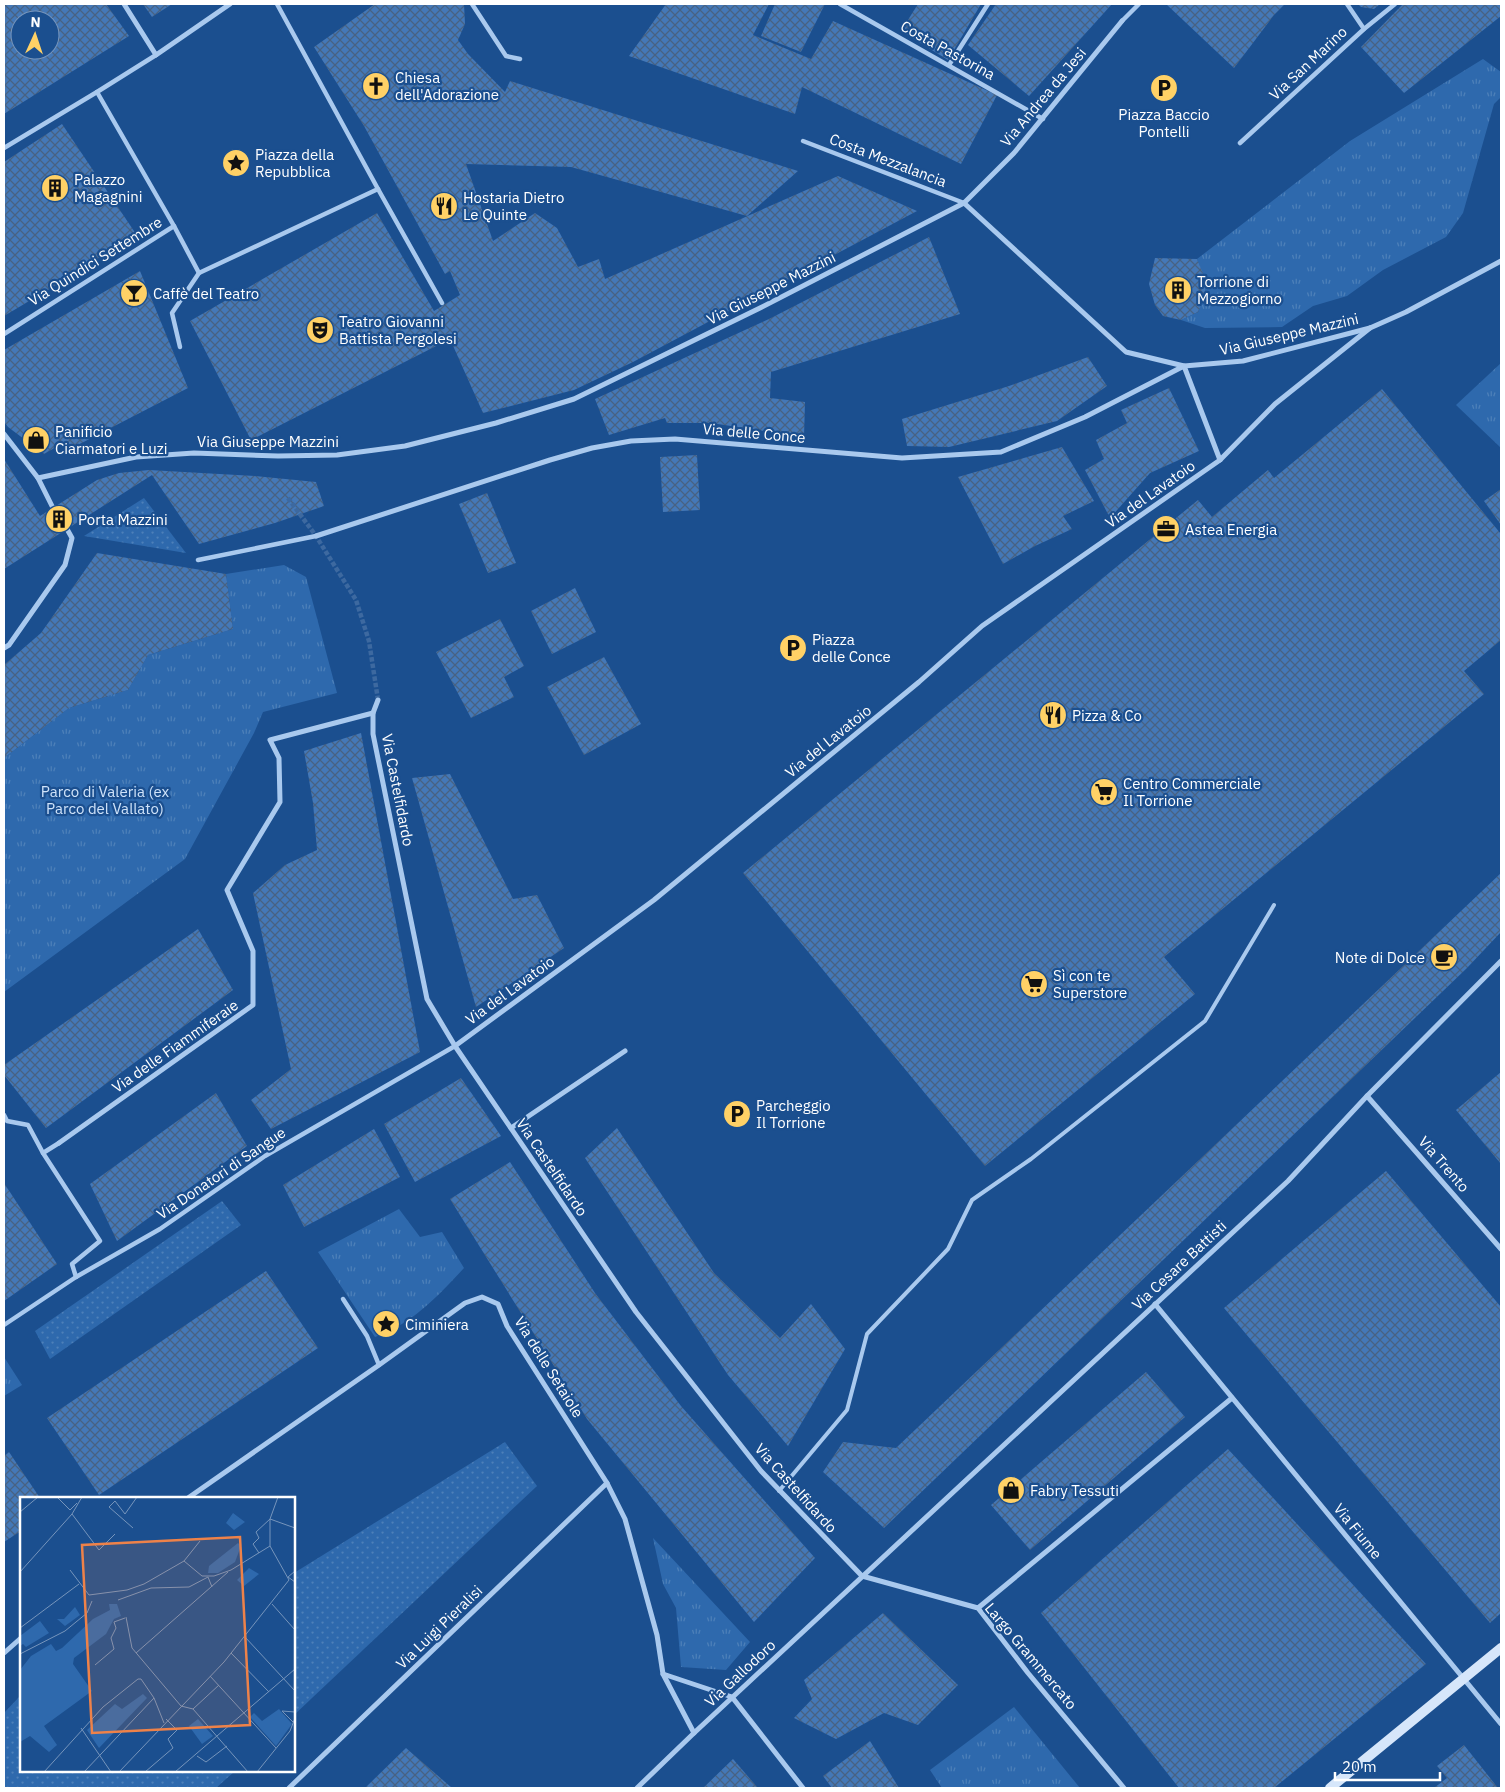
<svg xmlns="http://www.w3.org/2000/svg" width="1505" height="1792" viewBox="0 0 1505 1792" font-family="'IBM Plex Sans',sans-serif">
<defs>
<pattern id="grass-dots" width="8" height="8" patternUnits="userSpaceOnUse" patternTransform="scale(1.25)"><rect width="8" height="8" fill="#2e69ad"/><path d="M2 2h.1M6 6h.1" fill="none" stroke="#4d80b9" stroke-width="1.8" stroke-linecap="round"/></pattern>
<pattern id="park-tufts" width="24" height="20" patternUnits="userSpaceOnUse" patternTransform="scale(1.25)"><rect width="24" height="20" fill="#2e69ad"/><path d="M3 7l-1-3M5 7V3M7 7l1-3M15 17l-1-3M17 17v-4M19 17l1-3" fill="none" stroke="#4d80b9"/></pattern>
<pattern id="building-cross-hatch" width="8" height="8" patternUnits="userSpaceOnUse" patternTransform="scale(1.25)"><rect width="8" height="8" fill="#4478b7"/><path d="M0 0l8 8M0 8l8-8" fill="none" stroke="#486282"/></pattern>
</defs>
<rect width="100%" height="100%" fill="#1b4f8f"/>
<g fill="url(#grass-dots)">
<path d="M144,498L186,553L84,536Z"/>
<path d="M222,1201L241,1225L50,1359L35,1331Z"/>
<path d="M505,1442L537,1486L294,1715V1573Z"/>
<path d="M21,1695V1771H235L216,1788H4V1713Z"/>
</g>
<g fill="url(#park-tufts)">
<path d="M1483,59L1501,72V97L1494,104L1463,213L1446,237L1383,270L1347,296L1313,306L1282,327L1205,328L1181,320L1198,312C1208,289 1206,281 1197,259L1350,141Z"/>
<path d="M1501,363V448L1456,405Z"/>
<path d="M284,565L306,577L337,693L263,712L254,733L185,859L4,992V758L69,708L128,690L148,655L233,629L226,574Z"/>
<path d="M399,1209L420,1237L442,1232L464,1268C439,1295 411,1325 375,1337L318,1252Z"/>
<path d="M4,1357L22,1385L4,1396Z"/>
<path d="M653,1538L750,1642L726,1670L681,1667L676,1608L663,1584Z"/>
<path d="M1014,1707L1080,1788H942L930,1770Z"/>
</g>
<g fill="url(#building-cross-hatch)" fill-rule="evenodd">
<path d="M4,4H106L129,36L4,114ZM20,20H50V50H20Z"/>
<path d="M143,4H172L152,17Z"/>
<path d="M375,4H464L465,24L458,40L468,54L505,92L510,81L798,171L747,216L571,167L466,164L493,241L535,213L557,228L578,267L599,259L605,279L838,176L917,211L633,362L574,390L483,413L450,339L251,440L190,321L377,213L434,311L460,295L450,271L445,274L364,126L314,47Z"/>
<path d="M666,4H769L753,35L811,59L833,21L997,95L961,164L802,87L795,114L629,56Z"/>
<path d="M775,4H825L801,52L761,36Z"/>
<path d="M918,4H981L948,60L901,31Z"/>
<path d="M996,4H1112L1029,96L968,45Z"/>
<path d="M1166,4H1285L1274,15L1234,68Z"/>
<path d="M1358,4H1380L1374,9L1361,7Z"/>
<path d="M1403,4H1501V16L1404,93L1361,47Z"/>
<path d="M62,124L136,234L58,284L4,316V162Z"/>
<path d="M929,237L960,314L771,372L770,398L805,402L804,437L711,423H667L665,418L609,435L595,399L771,318Z"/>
<path d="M1155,258L1197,259L1205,278V296L1198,312L1181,320L1163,316L1155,305L1149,284Z"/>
<path d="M140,271L188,388L72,448L67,441L44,454L8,427L4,422V350Z"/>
<path d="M1088,357L1107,386L1057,421L949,447L907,446L902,419L1009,386Z"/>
<path d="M1169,388L1199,451L1150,473L1110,518L1085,470L1104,459L1096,440L1127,423L1121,410Z"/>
<path d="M1382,389L1501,534V640L1464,671L1484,694L1164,957L1195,994L985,1166L743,873L1198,500L1212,517L1268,470L1274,478Z"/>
<path d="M1062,447L1094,501L1063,516L1072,529L1035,546L1003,564L958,477Z"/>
<path d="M697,455L700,510L663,512L660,457Z"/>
<path d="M4,459L40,516L97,480L119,473L149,470L255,476L316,482L324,506L275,523L199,544L152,475L4,569Z"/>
<path d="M1501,489V525L1484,501Z"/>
<path d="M487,493L516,563L488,573L459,504Z"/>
<path d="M97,553L226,574L233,629L148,655L128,690L69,708L4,758V665L41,633Z"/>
<path d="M575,588L596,632L552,654L531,611Z"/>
<path d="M500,619L524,666L504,677L514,697L471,718L436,652Z"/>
<path d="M604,657L641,724L584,755L547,687Z"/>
<path d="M361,733L420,1052L271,1129L251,1100L291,1069L253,893L285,865L317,850L313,803L304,751Z"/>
<path d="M450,774L513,899L537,895L564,948L476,1007L412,778Z"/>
<path d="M1501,873V932L1467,968L884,1528L823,1472L843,1442L896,1448Z"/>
<path d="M198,929L233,990L46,1128L4,1075V1065Z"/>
<path d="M1501,1072V1164L1456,1110Z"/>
<path d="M461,1078L501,1136L415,1182L384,1124Z"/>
<path d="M216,1093L247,1146L117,1241L90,1184Z"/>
<path d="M617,1128L714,1273L780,1338L811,1304L845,1349L788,1446L728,1375L585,1158Z"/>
<path d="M374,1129L400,1177L304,1227L283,1185Z"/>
<path d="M510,1162L595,1293L681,1406L815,1558L754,1622L587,1419L450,1199Z"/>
<path d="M1386,1171L1501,1307V1613L1490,1623L1224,1308Z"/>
<path d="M4,1183L57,1264L4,1301Z"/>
<path d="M266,1271L318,1348L99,1495L47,1418Z"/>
<path d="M1146,1372L1185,1417L1030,1550L991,1505Z"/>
<path d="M1228,1449L1426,1664L1274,1788H1179L1041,1613Z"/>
<path d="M9,1452L40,1498H21V1531L4,1542V1456Z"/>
<path d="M883,1613L958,1685L918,1725L884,1713L836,1739L794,1718L812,1699L804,1680Z"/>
<path d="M870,1741L899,1788H832L823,1776Z"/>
<path d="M1464,1745L1498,1788H1434L1447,1778L1437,1766Z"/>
<path d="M406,1748L452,1788H365Z"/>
<path d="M733,1759L758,1788H703Z"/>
</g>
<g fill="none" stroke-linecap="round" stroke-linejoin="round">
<path stroke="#3d69a0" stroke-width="4.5" stroke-dasharray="4.5 2" stroke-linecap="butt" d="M288,498L316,536L356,600L369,641L378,700"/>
<path stroke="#3d69a0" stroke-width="5" stroke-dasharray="5 2.5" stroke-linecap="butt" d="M53,508L67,529"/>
<path stroke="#a9c9ee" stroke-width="4" d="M779,1491L847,1410L867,1334L948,1249L972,1200L1031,1159L1205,1021L1274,905"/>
<g stroke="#a9c9ee" stroke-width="4.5">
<path d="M472,4L506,56L520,59"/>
<path d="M840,4L1043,119"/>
<path d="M1347,4L1364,29"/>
<path d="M1122,21L1139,4"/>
<path d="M156,55L97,92L174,226L199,273L378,189L277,4"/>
<path d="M949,65L988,4"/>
<path d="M803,141L964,203"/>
<path d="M1240,143L1364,29L1395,4"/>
<path d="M4,148L97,92"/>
<path d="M378,189L442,303"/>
<path d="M4,334L174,226"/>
<path d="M180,347L172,313L199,273"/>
<path d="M198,560L316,536"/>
<path d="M4,1115L7,1121L28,1125L43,1153"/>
<path d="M59,1143L43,1153L100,1241L72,1264L76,1277"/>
<path d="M343,1299L367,1336L379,1365"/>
<path d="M4,1325L76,1277L160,1229L265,1156L455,1046"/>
</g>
<g stroke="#a9c9ee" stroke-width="5">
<path d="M124,4L156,55L230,4"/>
<path d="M964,203L1126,352L1184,366L1243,361L1370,328L1406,312L1501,261"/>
<path d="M4,434L38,478L136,457L194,453L278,456L337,455L405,446L496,423L574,399L760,308L964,203L1014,153L1122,21"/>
<path d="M38,478L53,508"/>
<path d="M316,536L550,460L592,448L631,441L675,439L902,458L1001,452L1085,417L1184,366L1220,460"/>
<path d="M4,648L9,645L65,565L72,538L67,529"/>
<path d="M378,700L373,713V734L427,999L455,1046L636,1312L761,1471L862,1576"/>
<path d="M455,1046L654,900L919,682L982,626L1220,460L1275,404L1370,328"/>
<path d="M1367,1096L1501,1249"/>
<path d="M511,1128L625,1051"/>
<path d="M59,1143L253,1005V951L227,890L280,802L279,758L270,740L373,713"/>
<path d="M1155,1304L1501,1724"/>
<path d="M188,1498L379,1365L465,1303L482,1297L498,1304L507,1326L607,1483L625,1519L657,1635L663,1674L694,1733"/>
<path d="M862,1576L978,1608L1028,1673L1124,1788"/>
<path d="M978,1608L1232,1398"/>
<path d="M4,1653L21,1638"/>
<path d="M663,1674L732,1697L803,1788"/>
<path d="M289,1788L607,1483"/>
<path d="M637,1788L694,1733L1288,1181L1367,1096L1501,961"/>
</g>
<path stroke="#d6e6fa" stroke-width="10" d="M1330,1788L1501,1648"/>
</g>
<defs>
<g id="church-disc" transform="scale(1.4375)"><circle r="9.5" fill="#ffd166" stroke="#1b4f8f"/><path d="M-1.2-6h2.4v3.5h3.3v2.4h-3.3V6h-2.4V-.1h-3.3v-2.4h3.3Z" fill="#111"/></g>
<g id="parking-disc" transform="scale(1.4375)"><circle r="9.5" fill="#ffd166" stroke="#1b4f8f"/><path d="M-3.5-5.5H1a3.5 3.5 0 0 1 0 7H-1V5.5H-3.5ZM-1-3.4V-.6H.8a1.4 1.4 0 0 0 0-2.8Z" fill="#111"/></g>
<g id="sight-disc" transform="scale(1.4375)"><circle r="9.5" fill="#ffd166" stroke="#1b4f8f"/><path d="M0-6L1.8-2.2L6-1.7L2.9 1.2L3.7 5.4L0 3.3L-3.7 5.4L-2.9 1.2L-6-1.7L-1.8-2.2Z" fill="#111"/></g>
<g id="building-disc" transform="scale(1.4375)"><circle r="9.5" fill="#ffd166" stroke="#1b4f8f"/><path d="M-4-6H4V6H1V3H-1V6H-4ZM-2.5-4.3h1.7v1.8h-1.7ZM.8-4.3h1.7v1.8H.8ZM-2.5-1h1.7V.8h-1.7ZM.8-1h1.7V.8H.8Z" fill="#111"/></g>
<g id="restaurant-disc" transform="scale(1.4375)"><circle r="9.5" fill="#ffd166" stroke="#1b4f8f"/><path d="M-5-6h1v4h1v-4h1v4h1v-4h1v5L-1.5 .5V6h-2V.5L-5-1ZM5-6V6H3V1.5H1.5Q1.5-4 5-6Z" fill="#111"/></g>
<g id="bar-disc" transform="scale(1.4375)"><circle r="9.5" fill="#ffd166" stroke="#1b4f8f"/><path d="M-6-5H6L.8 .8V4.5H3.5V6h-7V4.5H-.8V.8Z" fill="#111"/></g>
<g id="theatre-disc" transform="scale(1.4375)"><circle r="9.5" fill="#ffd166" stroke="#1b4f8f"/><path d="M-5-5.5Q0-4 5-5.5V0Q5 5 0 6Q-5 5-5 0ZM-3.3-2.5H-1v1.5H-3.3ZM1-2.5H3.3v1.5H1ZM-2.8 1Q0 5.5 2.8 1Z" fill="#111"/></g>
<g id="shop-disc" transform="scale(1.4375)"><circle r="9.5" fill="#ffd166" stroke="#1b4f8f"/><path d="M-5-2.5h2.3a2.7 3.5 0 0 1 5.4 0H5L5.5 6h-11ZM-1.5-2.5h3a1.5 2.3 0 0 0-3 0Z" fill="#111"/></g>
<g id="office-disc" transform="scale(1.4375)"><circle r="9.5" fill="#ffd166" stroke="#1b4f8f"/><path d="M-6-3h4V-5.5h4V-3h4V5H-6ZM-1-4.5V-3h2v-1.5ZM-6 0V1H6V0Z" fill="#111"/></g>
<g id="supermarket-disc" transform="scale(1.4375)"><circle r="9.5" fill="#ffd166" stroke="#1b4f8f"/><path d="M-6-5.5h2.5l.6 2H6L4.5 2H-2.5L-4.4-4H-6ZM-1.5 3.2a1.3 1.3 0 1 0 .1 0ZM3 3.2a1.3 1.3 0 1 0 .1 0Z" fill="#111"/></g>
<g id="cafe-disc" transform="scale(1.4375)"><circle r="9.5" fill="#ffd166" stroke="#1b4f8f"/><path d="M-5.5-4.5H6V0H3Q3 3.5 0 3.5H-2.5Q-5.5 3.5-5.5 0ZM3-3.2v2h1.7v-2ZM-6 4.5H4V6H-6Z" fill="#111"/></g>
</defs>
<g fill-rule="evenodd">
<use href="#church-disc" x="376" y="86"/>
<use href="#parking-disc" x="1164" y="88"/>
<use href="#sight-disc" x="236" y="163"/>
<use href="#building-disc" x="55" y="188"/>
<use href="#restaurant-disc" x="444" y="206"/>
<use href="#building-disc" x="1178" y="290"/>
<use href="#bar-disc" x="134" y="293"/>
<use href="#theatre-disc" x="320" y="330"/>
<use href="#shop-disc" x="36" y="440"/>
<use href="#building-disc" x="59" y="519"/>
<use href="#office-disc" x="1166" y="529"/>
<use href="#parking-disc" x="793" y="648"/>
<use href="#restaurant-disc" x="1053" y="715"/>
<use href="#supermarket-disc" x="1104" y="792"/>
<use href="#cafe-disc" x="1444" y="957"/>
<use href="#supermarket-disc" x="1034" y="984"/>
<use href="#parking-disc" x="737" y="1114"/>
<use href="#sight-disc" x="386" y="1324"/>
<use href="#shop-disc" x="1011" y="1490"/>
</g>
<g text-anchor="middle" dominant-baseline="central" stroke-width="4.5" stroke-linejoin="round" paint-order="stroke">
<g font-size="15" fill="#fff" stroke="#1b4f8f">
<text transform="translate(948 50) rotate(29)">Costa Pastorina</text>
<text transform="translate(1308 63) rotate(-43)">Via San Marino</text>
<text transform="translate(1043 97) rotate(-50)">Via Andrea da Jesi</text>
<text transform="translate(888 160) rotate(21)">Costa Mezzalancia</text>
<text transform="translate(95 261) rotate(-32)">Via Quindici Settembre</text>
<text transform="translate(771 288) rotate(-27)">Via Giuseppe Mazzini</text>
<text transform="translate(1289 334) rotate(-13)">Via Giuseppe Mazzini</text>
<text transform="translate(754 433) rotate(5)">Via delle Conce</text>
<text x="268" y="441">Via Giuseppe Mazzini</text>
<text transform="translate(1150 494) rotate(-35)">Via del Lavatoio</text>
<text transform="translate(828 741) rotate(-39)">Via del Lavatoio</text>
<text transform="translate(398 790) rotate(79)">Via Castelfidardo</text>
<text transform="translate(510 990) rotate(-36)">Via del Lavatoio</text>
<text transform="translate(175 1046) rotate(-35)">Via delle Fiammiferaie</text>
<text transform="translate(1444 1164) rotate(49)">Via Trento</text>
<text transform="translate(552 1167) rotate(56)">Via Castelfidardo</text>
<text transform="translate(221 1173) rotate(-34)">Via Donatori di Sangue</text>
<text transform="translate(1179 1265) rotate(-43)">Via Cesare Battisti</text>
<text transform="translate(549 1367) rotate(58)">Via delle Setaiole</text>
<text transform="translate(796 1488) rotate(48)">Via Castelfidardo</text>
<text transform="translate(1358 1531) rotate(51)">Via Fiume</text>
<text transform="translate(439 1627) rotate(-44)">Via Luigi Pieralisi</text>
<text transform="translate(1031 1656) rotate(50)">Largo Grammercato</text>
<text transform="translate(740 1673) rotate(-43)">Via Gallodoro</text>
</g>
<g font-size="15" fill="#fff" stroke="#1b4f8f" text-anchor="start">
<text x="395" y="77">Chiesa<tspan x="395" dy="17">dell'Adorazione</tspan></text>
<text x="1164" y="114" text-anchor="middle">Piazza Baccio<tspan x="1164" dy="17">Pontelli</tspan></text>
<text x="255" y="154">Piazza della<tspan x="255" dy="17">Repubblica</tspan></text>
<text x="74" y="179">Palazzo<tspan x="74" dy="17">Magagnini</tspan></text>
<text x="463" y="197">Hostaria Dietro<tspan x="463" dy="17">Le Quinte</tspan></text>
<text x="1197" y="281">Torrione di<tspan x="1197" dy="17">Mezzogiorno</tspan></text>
<text x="153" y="293">Caffè del Teatro</text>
<text x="339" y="321">Teatro Giovanni<tspan x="339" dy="17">Battista Pergolesi</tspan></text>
<text x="55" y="431">Panificio<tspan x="55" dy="17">Ciarmatori e Luzi</tspan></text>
<text x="78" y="519">Porta Mazzini</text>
<text x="1185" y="529">Astea Energia</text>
<text x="812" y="639">Piazza<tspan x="812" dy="17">delle Conce</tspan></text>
<text x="1072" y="715">Pizza &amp; Co</text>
<text x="1123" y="783">Centro Commerciale<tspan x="1123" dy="17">Il Torrione</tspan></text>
<text x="1425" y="957" text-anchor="end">Note di Dolce</text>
<text x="1053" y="975">Sì con te<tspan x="1053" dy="17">Superstore</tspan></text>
<text x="756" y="1105">Parcheggio<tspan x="756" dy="17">Il Torrione</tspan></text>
<text x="405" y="1324">Ciminiera</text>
<text x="1030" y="1490">Fabry Tessuti</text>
</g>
<g font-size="15" fill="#cfe3fa" stroke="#1b4f8f">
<text x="105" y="791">Parco di Valeria (ex<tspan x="105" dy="17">Parco del Vallato)</tspan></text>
</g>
</g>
<g transform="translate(20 1497)">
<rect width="275" height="275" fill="#1b4f8f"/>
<path d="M213,16L225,25L214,33L206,26ZM55,110L60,118L45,129L37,122H44ZM20,124L29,136L6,150L3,147L0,149V139ZM123,197L127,201L79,251L67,233L95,207L102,212Z" fill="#2e69ad"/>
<path d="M218,46L221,49L215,65L198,76H188L189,69ZM229,71L239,77L224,89L217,83ZM89,107H97L101,119L94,122L86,137L54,161L53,167L72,194L24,229L37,248L29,255L10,239L0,245V173L11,159L31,147L36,154L42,151L73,122L90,113ZM259,212L272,227L256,249L230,220L234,216L242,224ZM178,222L193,239L182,247L169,229Z" fill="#2e69ad"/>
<path fill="none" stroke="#7695bc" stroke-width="1" d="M37,0L50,13L57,6M0,15L18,0M52,17L79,53L95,37M105,17L95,4L89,10L113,31M105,17L117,0M250,22L275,31M239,56L233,47L239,41L236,35L250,22M164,64L182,79H194L211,73L250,49M50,73L69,98L107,93L124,87L164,64L180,44M275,74L268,80L275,85M0,75L52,17L62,0M98,103L131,91L169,90L188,80L192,90M252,107L275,133M106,120L112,151L161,209M0,131L59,87M225,140L275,194M116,156L208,75M211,156L249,195M0,157L45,134L67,116L72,104M75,168L94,152L91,141L96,131L94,125L105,121M190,179L256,251M161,209L173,212L228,275M173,212L199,188M273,225L262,214L275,215M61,231L91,275M177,259L186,265L207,249M24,275L83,210L118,182H121L134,201L144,226M64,275L134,201M99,275L204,165L269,83L250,49V22L258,0M125,275L153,251L148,242L157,233L146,222M155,275L275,172M237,275L270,234L275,221"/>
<path fill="#ee8249" fill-opacity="0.15" stroke="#ee8249" stroke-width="2.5" d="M220,40L230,228L72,236L62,48Z"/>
<rect width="275" height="275" fill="none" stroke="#fff" stroke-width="2.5"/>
</g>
<rect width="1505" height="1792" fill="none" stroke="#ffffff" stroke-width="10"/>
<g transform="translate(35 35) rotate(3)"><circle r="24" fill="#1b4f8f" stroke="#7695bc"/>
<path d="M0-4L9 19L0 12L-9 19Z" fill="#ffd166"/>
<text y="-8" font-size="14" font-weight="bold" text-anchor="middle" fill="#ffffff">N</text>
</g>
<path d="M1335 1772v8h105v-8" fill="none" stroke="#ffffff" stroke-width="2.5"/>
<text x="1342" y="1772" font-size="15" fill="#ffffff" stroke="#1b4f8f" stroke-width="4" paint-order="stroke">20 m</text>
</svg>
